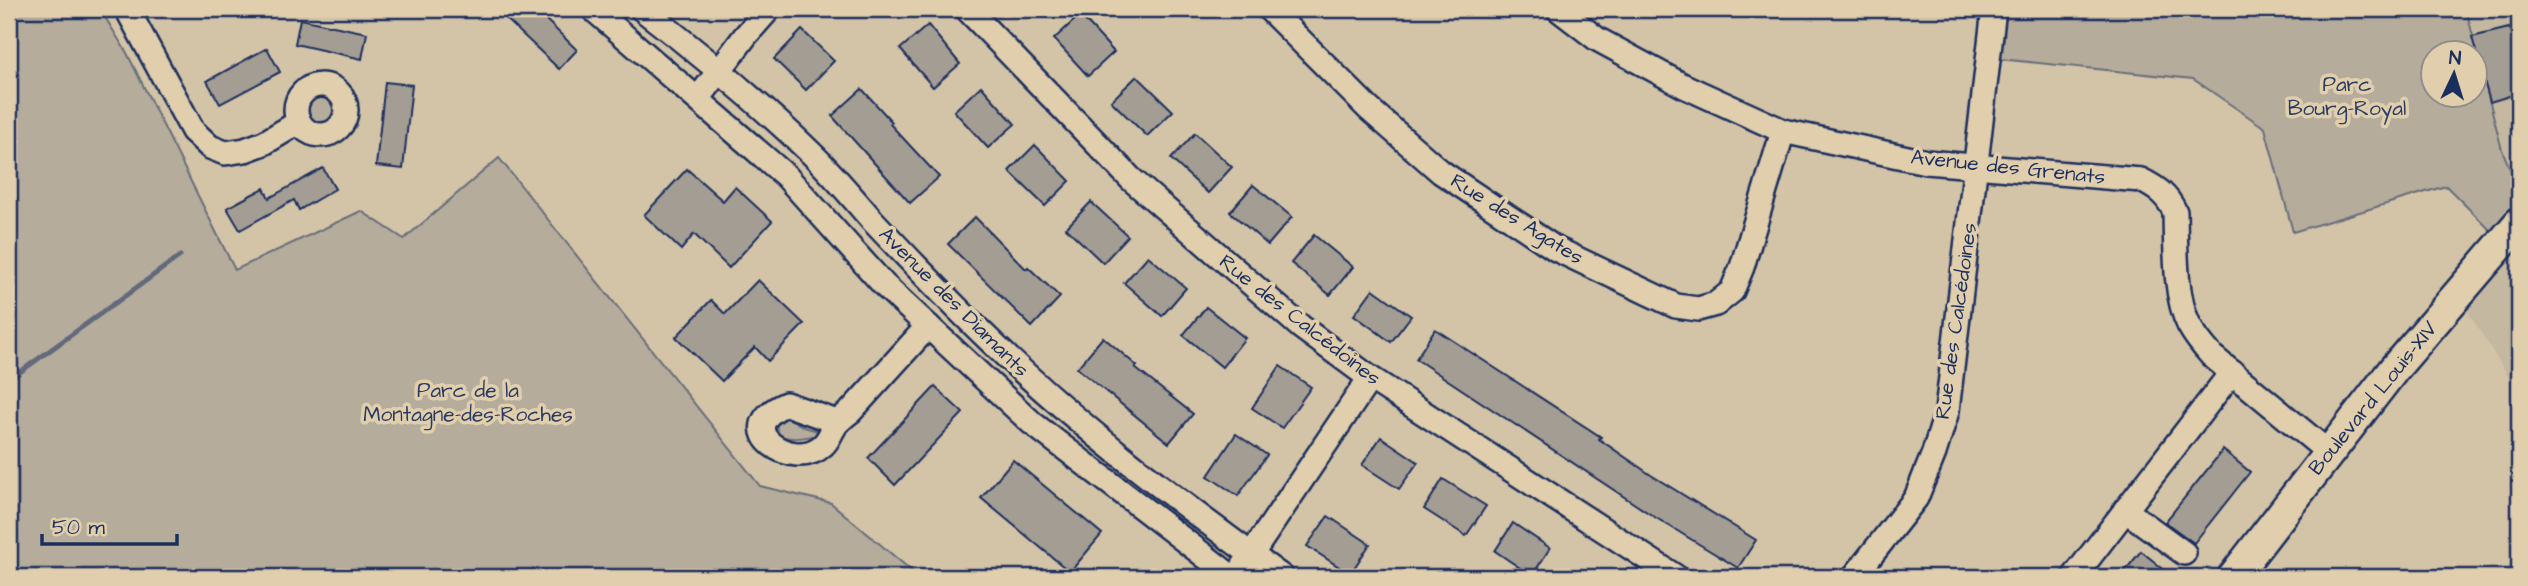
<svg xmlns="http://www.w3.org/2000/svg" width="2528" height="586" viewBox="0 0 2528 586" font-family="'Architects Daughter',sans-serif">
<rect width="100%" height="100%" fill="#d4c4a7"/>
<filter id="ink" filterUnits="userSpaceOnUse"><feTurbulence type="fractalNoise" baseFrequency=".0143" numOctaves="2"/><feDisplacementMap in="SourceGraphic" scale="14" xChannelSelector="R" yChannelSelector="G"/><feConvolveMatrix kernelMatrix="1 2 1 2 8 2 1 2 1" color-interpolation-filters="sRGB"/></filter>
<g filter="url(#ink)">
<g fill="#c5b8a1">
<path d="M2467,9H2519V190L2502,150Z"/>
<path d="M2519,223V394L2458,296Z"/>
</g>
<g fill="#b5ac9b" stroke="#686e7c" stroke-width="2" fill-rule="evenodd">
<path d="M9,9H100L127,53L235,270L361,211L404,239L499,158L760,486L831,503L919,577H9Z"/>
<path d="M1994,9H2466L2502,150L2519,190V223L2503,243L2446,186L2293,232L2265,128L2193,79L1990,58ZM2434,52H2476V94H2434Z"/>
<circle cx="321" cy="110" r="13"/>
<path d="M787,417L804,427L821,432L819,435C805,437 791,441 779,435L776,425L779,419Z"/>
</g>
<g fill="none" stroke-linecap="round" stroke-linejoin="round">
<path stroke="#62697b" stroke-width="5" d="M9,380L180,256"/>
</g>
<g fill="#a39d94" stroke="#1b2f5e" stroke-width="2">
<path d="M496,9H535L577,50L559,69Z"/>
<path d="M1080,15L1114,52L1088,76L1054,39Z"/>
<path d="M300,19L367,33L362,59L295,44Z"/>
<path d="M928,25L960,64L933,87L900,49Z"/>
<path d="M2509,28L2519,61V93L2490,102L2472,37Z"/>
<path d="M802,30L834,61L806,90L774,59Z"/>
<path d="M267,48L280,72L220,104L207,81Z"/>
<path d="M1137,76L1173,111L1147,136L1111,101Z"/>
<path d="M385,82L412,85L403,169L376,166Z"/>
<path d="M981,86L1015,124L988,148L954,111Z"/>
<path d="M862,89L892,122L890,124L939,177L910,203L832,116Z"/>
<path d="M1195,133L1232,167L1208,193L1171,159Z"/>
<path d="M1035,145L1070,181L1045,206L1009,171Z"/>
<path d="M323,168L335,189L299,210L294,200L240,230L227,208L264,188L269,198Z"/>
<path d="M687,169L723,201L735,187L772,221L729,268L694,234L681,250L644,215Z"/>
<path d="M1253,185L1292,217L1268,245L1230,212Z"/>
<path d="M1091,202L1128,236L1103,263L1066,228Z"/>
<path d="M975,217L1026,269L1028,267L1060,297L1032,327L948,244Z"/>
<path d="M1314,235L1353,267L1330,295L1291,263Z"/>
<path d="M1148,256L1186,288L1162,316L1124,283Z"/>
<path d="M758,280L804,324L768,361L755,347L722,381L676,337L711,300L725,314Z"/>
<path d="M1373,289L1411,316L1391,342L1354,315Z"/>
<path d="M1206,307L1245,338L1222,367L1183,335Z"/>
<path d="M1435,329L1601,437L1599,439L1651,475L1756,540L1738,568L1653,516L1416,359Z"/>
<path d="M1103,337L1137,366L1135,368L1193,414L1169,443L1077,368Z"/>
<path d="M1280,366L1311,387L1282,428L1252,408Z"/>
<path d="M935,387L963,413L895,485L868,458Z"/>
<path d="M1236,434L1267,455L1238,496L1208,476Z"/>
<path d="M1381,437L1418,462L1399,489L1362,465Z"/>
<path d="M2223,450L2250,472L2194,543L2165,522Z"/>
<path d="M1013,460L1102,534L1070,572L981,498Z"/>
<path d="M1443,479L1486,506L1466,536L1424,509Z"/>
<path d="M1328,516L1370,544L1350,574L1307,546Z"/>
<path d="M1513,523L1550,548L1532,576L1495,551Z"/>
<path d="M2141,551L2173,577H2120Z"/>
</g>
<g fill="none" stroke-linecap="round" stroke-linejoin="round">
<g stroke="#1b2f5e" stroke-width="28">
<g id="minor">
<path d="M127,9L193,131L210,147L225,153L245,150L264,143L299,122"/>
<path d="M593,9L786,176L884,285L1032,423L1232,577"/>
<path d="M642,9C702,55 757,101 811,153C833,174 852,197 872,220C907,257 942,294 979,330C1072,422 1176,500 1282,577"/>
<path d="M967,9L1131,179L1301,327L1370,378L1676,577"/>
<path d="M1269,9L1369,109L1441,172L1556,249L1676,306L1698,309L1716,304L1732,291L1742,267L1783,131"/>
<path d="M1558,9L1597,39L1684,86L1783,131L1926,162L2141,180C2157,188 2167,195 2175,212C2176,246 2174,295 2189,325C2195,336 2203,346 2212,356L2328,452"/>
<circle cx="321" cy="110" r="25"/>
<path d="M698,99L746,35L769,9"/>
<path d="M837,422L786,404C727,429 794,473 823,445C830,439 832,428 838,422C842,418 847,414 851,411L928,326"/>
<path d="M2125,510L2184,553"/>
<path d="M1243,567L1370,378"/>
<path d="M1854,577L1916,498L1934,453L1947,411L1994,9"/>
<path d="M2074,577L2232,372"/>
</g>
</g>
<g stroke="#1b2f5e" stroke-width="35">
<path id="major" d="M2233,577L2394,369L2519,223"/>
</g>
<use href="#minor" stroke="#e0ceac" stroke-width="23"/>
<use href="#major" stroke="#e0ceac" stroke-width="30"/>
</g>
</g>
<g text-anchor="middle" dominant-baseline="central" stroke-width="7" stroke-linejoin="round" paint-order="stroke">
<g font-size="21" fill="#2a3c64" stroke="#e0ceac">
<text x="2347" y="84">Parc<tspan x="2347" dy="24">Bourg-Royal</tspan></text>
<text x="468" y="390">Parc de la<tspan x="468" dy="24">Montagne-des-Roches</tspan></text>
</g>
<g font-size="21" fill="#1b2f5e" stroke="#e0ceac">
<text transform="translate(2008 167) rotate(6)">Avenue des Grenats</text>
<text transform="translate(1517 219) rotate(32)">Rue des Agates</text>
<text transform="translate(954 302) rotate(45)">Avenue des Diamants</text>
<text transform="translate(1300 320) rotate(38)">Rue des Calcédoines</text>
<text transform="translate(1956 321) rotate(-82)">Rue des Calcédoines</text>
<text transform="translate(2373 398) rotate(-51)">Boulevard Louis-XIV</text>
</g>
</g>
<rect width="2528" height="586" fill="none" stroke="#e0ceac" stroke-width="35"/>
<rect x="18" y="18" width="2493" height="551" fill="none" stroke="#1b2f5e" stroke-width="2.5" filter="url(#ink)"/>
<g transform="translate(2454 74) rotate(4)"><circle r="33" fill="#e0ceac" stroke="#918e8d" stroke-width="2"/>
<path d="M0-5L12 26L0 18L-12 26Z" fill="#1b2f5e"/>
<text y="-10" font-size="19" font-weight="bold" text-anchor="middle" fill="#1b2f5e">N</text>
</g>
<path d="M42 534v10h135v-10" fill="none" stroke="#1b2f5e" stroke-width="3.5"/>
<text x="52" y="534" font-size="21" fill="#1b2f5e" stroke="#e0ceac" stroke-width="5" paint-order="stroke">50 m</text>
</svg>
